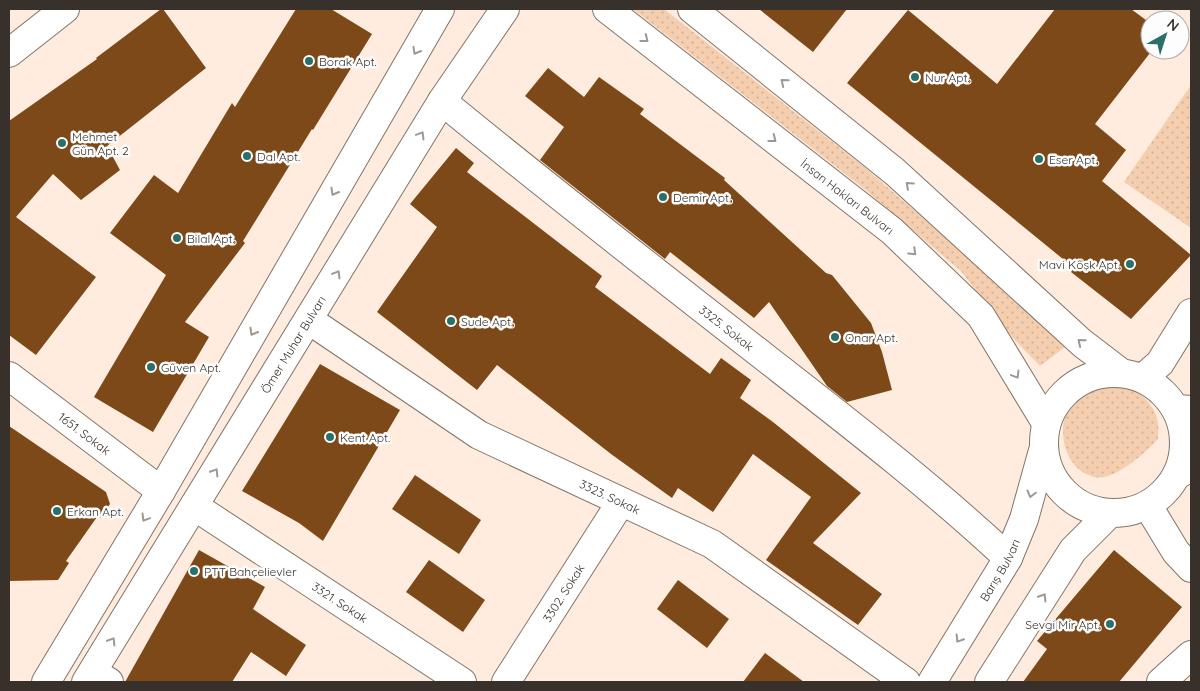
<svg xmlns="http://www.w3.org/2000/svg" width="1200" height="691" viewBox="0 0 1200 691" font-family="Quicksand,sans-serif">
<defs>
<pattern id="green-dots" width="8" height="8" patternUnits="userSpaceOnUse" patternTransform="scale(1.25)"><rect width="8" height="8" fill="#f4ceaf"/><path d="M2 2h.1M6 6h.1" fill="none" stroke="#d2b197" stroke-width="1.8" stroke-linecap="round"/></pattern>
</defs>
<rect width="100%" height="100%" fill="#ffecde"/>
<g fill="url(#green-dots)">
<path d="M633,9H664L864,167L1045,323L1065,347L1040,366L1012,337L961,271L862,187Z"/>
<path d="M1191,85V228L1124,182Z"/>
<path d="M1111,383C1133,387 1154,399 1158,423C1159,428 1158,434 1158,439C1145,453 1114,482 1094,477C1063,469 1055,427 1071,403C1080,390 1096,386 1111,383Z"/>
</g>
<g fill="#7d4918">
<path d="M161,9H163L206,68L107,146L120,170L81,200L53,174L16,217L96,277L36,355L9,335V121L97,59L96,58Z"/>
<path d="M296,9H331L372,34L313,130L312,129L243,241L245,243L185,322L209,337L153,432L94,397L166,275L110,233L154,175L178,193L232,103L235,107Z"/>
<path d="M759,9H847L813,52Z"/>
<path d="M1055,9H1131L1150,23V53L1095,124L1126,150L1102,181L1191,255L1131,319L1071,272L1074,268L847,83L908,10L997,84Z"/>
<path d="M548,68L584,97L599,77L644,109L640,114L725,178L724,180L826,273L832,275L871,323L882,352L892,390L847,402L827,386L769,302L754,318L670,252L665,259L540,160L564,127L525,96Z"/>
<path d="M456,148L474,163L467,172L602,276L595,287L710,374L721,358L751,380L740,398L773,422L861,493L813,543L882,594L858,625L766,560L811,497L753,454L713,512L678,488L672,498L611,454L497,365L477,390L377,312L437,227L410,204Z"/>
<path d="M320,364L400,410L323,541L299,523L242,491Z"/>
<path d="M9,426L106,492L110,504L100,518L97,517L66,561L69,563L58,580L9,581Z"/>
<path d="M415,475L481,520L459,554L392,509Z"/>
<path d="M199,550L265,587L253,609L306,645L286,676L251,652L232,682H125Z"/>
<path d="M1114,550L1182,607L1119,682H1023L1047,649L1037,641Z"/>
<path d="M429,560L485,600L463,632L406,592Z"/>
<path d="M678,580L729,619L707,648L657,609Z"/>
<path d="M765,653L804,682H743Z"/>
</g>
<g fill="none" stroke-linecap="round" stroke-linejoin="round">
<g stroke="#847467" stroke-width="30">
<g id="street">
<path d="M9,53L65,9"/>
<path id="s1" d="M442,101C549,189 658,274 767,359C849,423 932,487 1008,558"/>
<path id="s2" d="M309,320L479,435L712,544L906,682"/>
<path id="s3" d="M9,376L161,491"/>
<path d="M1177,409L1191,410"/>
<path d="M1178,474L1191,468"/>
<path id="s4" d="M194,506L462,682"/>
<path d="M1148,506L1176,552L1191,568"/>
<path d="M93,672L109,682"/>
<path id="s5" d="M506,682L621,502"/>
<path d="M1161,682L1191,655"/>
</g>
</g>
<g stroke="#847467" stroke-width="30">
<g id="secondary">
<path id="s6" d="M607,9L892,231L981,316L1046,423"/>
<path d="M692,9L895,172L1082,343L1120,372"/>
<circle cx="1114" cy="443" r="70"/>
<path d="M1143,378L1160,363L1191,313"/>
<path d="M46,682L161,491L440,9"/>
<path id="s7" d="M86,682L442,101L505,9"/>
<path id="s8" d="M932,682L1008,558L1024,519L1044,447"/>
<path d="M989,682L1073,550L1110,513"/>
</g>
</g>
<use href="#street" stroke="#fff" stroke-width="28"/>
<use href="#secondary" stroke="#fff" stroke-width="28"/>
</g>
<defs><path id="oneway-chevron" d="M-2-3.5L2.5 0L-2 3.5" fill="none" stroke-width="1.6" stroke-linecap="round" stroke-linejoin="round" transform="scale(1.25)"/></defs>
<g stroke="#9c9895">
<use href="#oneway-chevron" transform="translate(645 39) rotate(38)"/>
<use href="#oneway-chevron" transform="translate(416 51) rotate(120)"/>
<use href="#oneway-chevron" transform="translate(784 82) rotate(-141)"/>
<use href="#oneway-chevron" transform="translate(421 135) rotate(-59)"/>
<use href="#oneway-chevron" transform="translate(773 139) rotate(38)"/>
<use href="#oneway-chevron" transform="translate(909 185) rotate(-138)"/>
<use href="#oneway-chevron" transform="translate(334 192) rotate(120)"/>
<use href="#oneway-chevron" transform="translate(913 252) rotate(44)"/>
<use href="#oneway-chevron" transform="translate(337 274) rotate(-59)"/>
<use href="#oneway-chevron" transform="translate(253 332) rotate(120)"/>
<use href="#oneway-chevron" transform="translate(1081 342) rotate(-140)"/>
<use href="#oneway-chevron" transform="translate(1016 375) rotate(59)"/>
<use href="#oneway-chevron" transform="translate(215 472) rotate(-58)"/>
<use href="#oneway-chevron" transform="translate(1031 494) rotate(105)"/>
<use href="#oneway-chevron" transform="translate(145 518) rotate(121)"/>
<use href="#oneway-chevron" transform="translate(1043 597) rotate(-58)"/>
<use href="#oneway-chevron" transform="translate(959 639) rotate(122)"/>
<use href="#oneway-chevron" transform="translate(112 641) rotate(-58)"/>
</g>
<g fill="#287069" stroke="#fdfdfd" stroke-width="2">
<circle cx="309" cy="61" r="5"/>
<circle cx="915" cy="77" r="5"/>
<circle cx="62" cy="143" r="5"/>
<circle cx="247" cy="156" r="5"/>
<circle cx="1039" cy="159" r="5"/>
<circle cx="663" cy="197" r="5"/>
<circle cx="177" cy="238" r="5"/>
<circle cx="1130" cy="264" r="5"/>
<circle cx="451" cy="321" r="5"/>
<circle cx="835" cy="337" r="5"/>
<circle cx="151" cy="367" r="5"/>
<circle cx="330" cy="437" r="5"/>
<circle cx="57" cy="511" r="5"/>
<circle cx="194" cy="571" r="5"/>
<circle cx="1110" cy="624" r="5"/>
</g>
<g text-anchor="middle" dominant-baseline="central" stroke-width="5" stroke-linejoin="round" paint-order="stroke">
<g font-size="12" fill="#38312b" stroke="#fdfdfd" text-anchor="start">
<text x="319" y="61">Borak Apt.</text>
<text x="925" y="77">Nur Apt.</text>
<text x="72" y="136">Mehmet<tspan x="72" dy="14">Gün Apt. 2</tspan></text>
<text x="257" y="156">Dal Apt.</text>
<text x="1049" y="159">Eser Apt.</text>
<text x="673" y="197">Demir Apt.</text>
<text x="187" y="238">Bilal Apt.</text>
<text x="1120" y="264" text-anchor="end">Mavi Köşk Apt.</text>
<text x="461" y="321">Sude Apt.</text>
<text x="845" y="337">Onar Apt.</text>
<text x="161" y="367">Güven Apt.</text>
<text x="340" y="437">Kent Apt.</text>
<text x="67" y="511">Erkan Apt.</text>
<text x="204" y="571">PTT Bahçelievler</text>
<text x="1100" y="624" text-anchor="end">Sevgi Mir Apt.</text>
</g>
<g font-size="12" fill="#38312b" stroke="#fdfdfd">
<text stroke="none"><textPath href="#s6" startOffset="305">İnsan Hakları Bulvarı</textPath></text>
<text stroke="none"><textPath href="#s1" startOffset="364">3325. Sokak</textPath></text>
<text stroke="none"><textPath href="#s7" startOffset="396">Ömer Muhar Bulvarı</textPath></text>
<text stroke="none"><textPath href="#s3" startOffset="95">1651. Sokak</textPath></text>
<text stroke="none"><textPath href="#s2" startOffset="350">3323. Sokak</textPath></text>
<text stroke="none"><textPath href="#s8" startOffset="131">Barış Bulvarı</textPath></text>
<text stroke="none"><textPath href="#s5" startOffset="106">3302. Sokak</textPath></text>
<text stroke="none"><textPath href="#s4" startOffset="175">3321. Sokak</textPath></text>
</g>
</g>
<rect width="1200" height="691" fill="none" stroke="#38312b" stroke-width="20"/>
<g transform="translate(1165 35) rotate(39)"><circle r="24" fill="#fdfdfd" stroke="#aeaba9"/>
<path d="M0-4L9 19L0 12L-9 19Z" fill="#287069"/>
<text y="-8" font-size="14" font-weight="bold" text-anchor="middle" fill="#38312b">N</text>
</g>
</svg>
